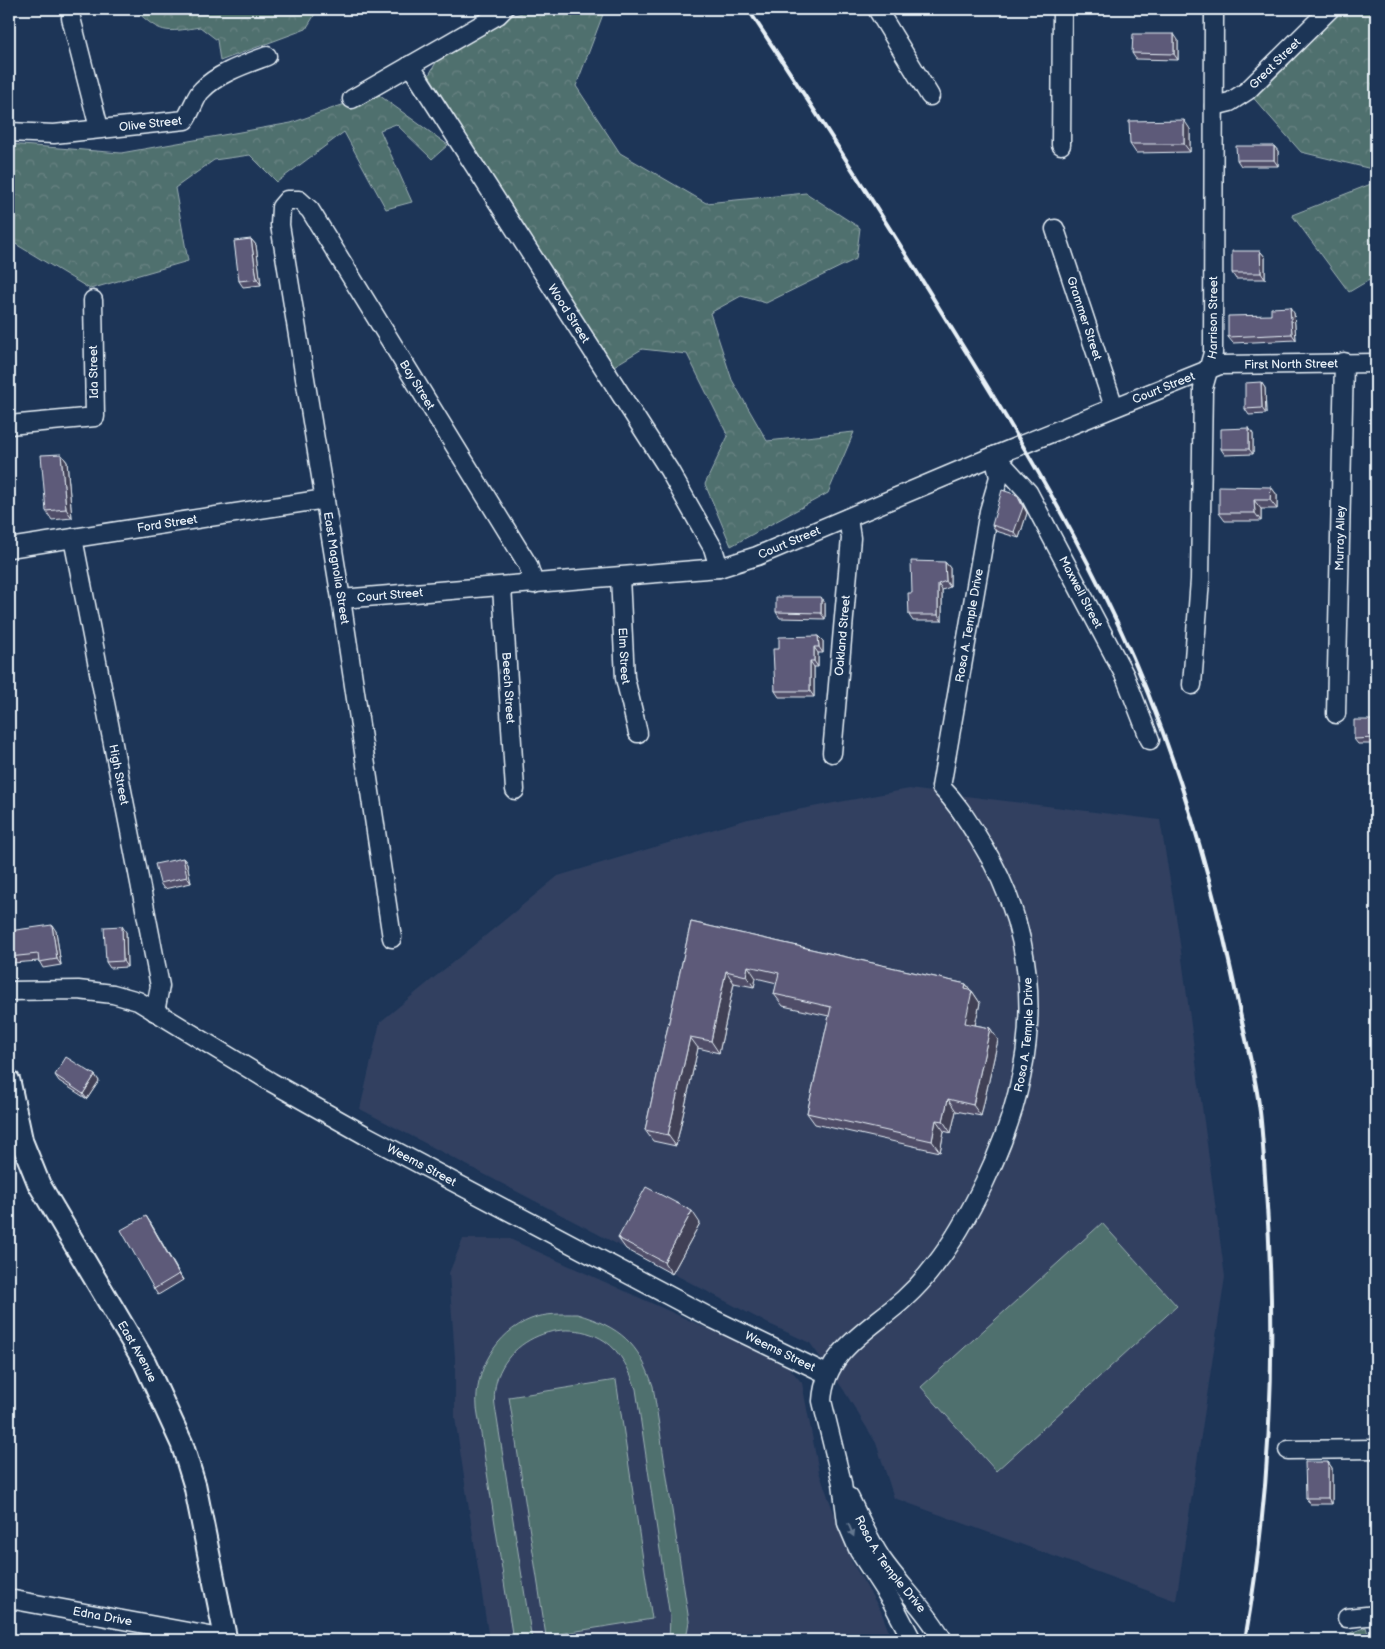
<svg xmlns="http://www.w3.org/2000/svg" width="1385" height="1649" viewBox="0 0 1385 1649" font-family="'Balsamiq Sans',sans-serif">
<defs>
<pattern id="forest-crowns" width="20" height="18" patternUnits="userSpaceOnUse" patternTransform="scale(1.25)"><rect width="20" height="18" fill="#506f6e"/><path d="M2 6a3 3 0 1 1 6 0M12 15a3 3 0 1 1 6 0" fill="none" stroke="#698483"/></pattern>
</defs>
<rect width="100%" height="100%" fill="#1d3557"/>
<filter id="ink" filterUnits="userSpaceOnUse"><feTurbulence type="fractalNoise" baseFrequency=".02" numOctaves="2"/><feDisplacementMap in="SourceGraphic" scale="10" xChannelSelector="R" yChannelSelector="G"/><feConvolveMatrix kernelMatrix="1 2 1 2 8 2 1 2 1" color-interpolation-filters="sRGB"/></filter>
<g filter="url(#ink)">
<g fill="#304061">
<path d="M909,789L1160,820L1178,929L1225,1277L1176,1601L894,1498L876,1443L843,1389L810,1343L767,1323L360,1109L380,1022L558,876L748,819Z"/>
<path d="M463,1239H510L786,1364L802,1383L819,1472L852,1562L881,1611L892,1640H489L455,1418V1358L449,1273Z"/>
</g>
<g fill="url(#forest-crowns)" stroke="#9cb0b3">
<path d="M134,9H318L306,29L220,61L217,40L200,27C164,33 161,34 134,9Z"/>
<path d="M525,9H605L576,86L620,153L706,203L806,193L860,228L856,259L766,303L741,296L710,313L732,380L767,441L854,432L828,493L731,546L705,484L728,436L687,354L642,349L609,369L429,75L444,48L470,27L522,13Z"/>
<path d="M1316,9H1376V170L1301,152L1242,85Z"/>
<path d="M376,93L448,145L432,159L396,124L380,130L412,202L386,209L344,132L277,182L250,155L214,160L175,188L188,261L90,289L9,240V144L121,153L291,123Z"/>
<path d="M1376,182V276L1349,292L1292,215Z"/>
<path d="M1366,1627L1370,1640H1334L1335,1639Z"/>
</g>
<g fill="#506f6e" stroke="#9cb0b3">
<path d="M1102,1223L1177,1306L996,1471L921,1387Z"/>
<path d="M577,1314C620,1327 639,1343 653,1386L689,1621L686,1640H669L670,1617L636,1389C630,1371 621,1352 605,1341C558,1310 487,1348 495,1406L532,1640H513L477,1408C474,1372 496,1332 531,1319C546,1313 562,1314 577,1314Z"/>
<path d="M616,1380L652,1619L546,1636L509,1397Z"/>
</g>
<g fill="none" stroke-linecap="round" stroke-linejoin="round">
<g stroke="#e8f1f8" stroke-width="21">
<g id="minor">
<path d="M877,9L930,96"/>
<path d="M71,18L99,128"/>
<path id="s1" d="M410,65L669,470L713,548L719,568"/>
<path d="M352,99L498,15L504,9"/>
<path id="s2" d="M1214,106L1230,102L1247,91L1330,9"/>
<path id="s3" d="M9,132L54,134L185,120C191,112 196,95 202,90C218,73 246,64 267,56"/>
<path d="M1061,145L1062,9"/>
<path id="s4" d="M1055,229L1114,407"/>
<path d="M9,425L95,417L93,300"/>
<path id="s5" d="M995,456L1028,492L1125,676L1150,740"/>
<path id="s6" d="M73,538L160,986L155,1012"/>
<path id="s7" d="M9,548L325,499"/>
<path id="s8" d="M620,577L625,678L638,733"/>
<path id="s9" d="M502,587L515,790"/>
<path id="s10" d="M341,599L719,568L757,556L994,456L1220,365L1376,363"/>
<path id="s11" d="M1192,685L1200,580L1203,388L1213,353L1214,9"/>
<path id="s12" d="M1336,714L1344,362"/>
<path id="s13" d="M832,753L851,538L848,518"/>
<path id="s14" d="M392,938L341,599L280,225L281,207L287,200H299L310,210L528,565L534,584"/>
<path id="s15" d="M9,991L78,990L113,994L138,1001L271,1082L365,1135L713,1319L827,1374"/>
<path d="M1288,1450L1376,1449"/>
<path id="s16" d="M849,1497C859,1517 868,1538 881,1558C901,1587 925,1608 943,1640"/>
<path id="s17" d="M9,1599L226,1639"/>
<path d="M1347,1618L1376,1615"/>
<path id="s18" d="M912,1640L892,1602L859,1551L847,1523L842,1483L822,1401C825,1350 871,1329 904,1299C915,1289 926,1277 935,1265C955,1240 971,1210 985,1181C1040,1067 1048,949 979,839C967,820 957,803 941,787L989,511L999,477L994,456"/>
</g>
</g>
<g stroke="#e8f1f8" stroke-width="25">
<g id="tertiary">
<path id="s19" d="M9,1081L22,1142L39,1184L145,1363L182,1444L195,1486L226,1640"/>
</g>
</g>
<use href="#minor" stroke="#1d3557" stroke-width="18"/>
<use href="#tertiary" stroke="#1d3557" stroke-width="21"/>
<path stroke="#e8f1f8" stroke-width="4" d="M748,9C818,115 886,221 952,329C1011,424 1069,520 1117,622C1175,745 1212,875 1239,1008C1246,1042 1256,1077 1260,1112C1263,1138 1264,1165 1266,1191C1277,1341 1271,1493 1245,1640"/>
</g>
<g fill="#504d68" stroke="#e8f1f8">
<path d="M1178,40V60L1136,59L1132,53Z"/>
<path d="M1190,129V152L1136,153L1130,144Z"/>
<path d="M1274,146L1278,151V166H1241L1237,160Z"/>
<path d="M251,239L256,245L261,285L243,287L239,281Z"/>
<path d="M1260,251L1265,257V279H1236L1232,273Z"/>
<path d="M1294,313L1296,340L1233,343L1228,337L1271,315Z"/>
<path d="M1261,382L1265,388L1266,414L1249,415L1245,409Z"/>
<path d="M1249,428L1253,434V454L1225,455L1221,449Z"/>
<path d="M61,454L67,462L72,518L52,520L46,511Z"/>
<path d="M1271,487L1277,495V509H1261V521H1225L1219,513Z"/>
<path d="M1021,501L1027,513L1019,538L996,531L992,525Z"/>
<path d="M945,562L950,568V587L942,590V621H913L909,615L912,593Z"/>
<path d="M825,603V619L780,618L776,612Z"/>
<path d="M818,636L823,641V653H818V667H814V697H779L775,691L779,649Z"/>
<path d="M1376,720V744H1358L1354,739Z"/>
<path d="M183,858L187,863L191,883L164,889L160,883Z"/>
<path d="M691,922L966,984L971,991H972L980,1003L975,1025L990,1028L998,1040L981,1116L956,1111L951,1133L944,1131L940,1152L815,1124L807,1113L829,1016L783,1006L774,994L777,983L756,978L754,987L734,983L719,1053L698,1048L676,1146L653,1141L645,1130Z"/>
<path d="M9,931H56L61,965L43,968L39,961L12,963L9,959Z"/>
<path d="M126,932L127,967L110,968L106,962Z"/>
<path d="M55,1075H95L99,1081L87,1099L59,1081Z"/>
<path d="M150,1222L183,1280L158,1295L154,1289Z"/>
<path d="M700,1223L672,1274L626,1249L618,1238Z"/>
<path d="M1328,1462L1332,1468V1504H1310L1306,1498Z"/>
</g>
<g fill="#413f55" stroke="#e8f1f8">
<path d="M1174,34L1178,40V60L1174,54Z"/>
<path d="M1184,120L1190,129V152L1184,144Z"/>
<path d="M1274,146L1278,151V166L1274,160Z"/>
<path d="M251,239L256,245L261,285L257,279Z"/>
<path d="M1260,251L1265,257V279L1261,273Z"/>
<path d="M1290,307L1294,313L1296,340L1292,334Z"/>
<path d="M1261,382L1265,388L1266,414L1262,408Z"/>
<path d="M1249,428L1253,434V454L1249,449Z"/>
<path d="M61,454L67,462L72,518L66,509Z"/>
<path d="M1271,487L1277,495V509L1270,500Z"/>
<path d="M1017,495L1027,513L1019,538L1014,532Z"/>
<path d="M1254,500L1261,509V521L1255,513Z"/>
<path d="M945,562L950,568V587L946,581Z"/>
<path d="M938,584L942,590V621L938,615Z"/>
<path d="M821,597L825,603V619L821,613Z"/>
<path d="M818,636L823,641V653L819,647Z"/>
<path d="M814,647L818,653V667L814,661Z"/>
<path d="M810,661L814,667V697L810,691Z"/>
<path d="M183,858L187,863L191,883L187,877Z"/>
<path d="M52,925L56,931L61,965L57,959Z"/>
<path d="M122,926L126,932L127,967L123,961Z"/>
<path d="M748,966L756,978L754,987L746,976Z"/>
<path d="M726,971L734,983L719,1053L711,1041Z"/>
<path d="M966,984L972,993V991L980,1003L973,1034L965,1023V989Z"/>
<path d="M990,1028L998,1040L981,1116L973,1105Z"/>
<path d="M690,1037L698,1048L676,1146L668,1135Z"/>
<path d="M95,1075L99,1081L87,1099L83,1094Z"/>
<path d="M948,1099L956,1111L951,1133L943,1121Z"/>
<path d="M936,1120L944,1131L940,1152L932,1141Z"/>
<path d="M692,1211L700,1223L672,1274L664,1262Z"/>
<path d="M146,1216L150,1222L183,1280L179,1274Z"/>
<path d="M1328,1462L1332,1468V1504L1328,1498Z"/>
</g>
<g fill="#5d5a79" stroke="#e8f1f8">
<path d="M1133,34H1174V54L1132,53Z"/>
<path d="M1184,120V144H1130L1129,121Z"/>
<path d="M1236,146H1274V160H1237Z"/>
<path d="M251,239L257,279L239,281L234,241Z"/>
<path d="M1232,251H1260L1261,273H1232Z"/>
<path d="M1290,307L1292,334L1228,337V316L1271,315V308Z"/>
<path d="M1261,382L1262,408L1245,409V383Z"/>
<path d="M1249,428V449H1221V429Z"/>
<path d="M61,454L66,509L46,511L41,455Z"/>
<path d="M1219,486L1271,487L1270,500H1254L1255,513H1219Z"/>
<path d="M1002,490L1017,495L1023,507L1014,532L992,525Z"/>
<path d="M911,561L945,562L946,581L938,584V615H909L908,593H912Z"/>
<path d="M776,597H821V613L776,612Z"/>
<path d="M818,636L819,647H814V661H810V691H775L773,649H779V637Z"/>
<path d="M1354,720H1376V738L1354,739Z"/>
<path d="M183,858L187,877L160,883L155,864Z"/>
<path d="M691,922L966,984L965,989L972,991L965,1023L990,1028L973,1105L948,1099L943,1121L936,1120L932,1141L807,1113L831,1007L774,994L779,973L748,966L746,976L726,971L711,1041L690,1037L668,1135L645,1130Z"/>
<path d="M52,925L57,959L39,962L38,954L9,957V931Z"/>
<path d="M122,926L123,961L106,962L104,927Z"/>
<path d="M66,1057L95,1075L83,1094L55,1075Z"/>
<path d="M646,1187L692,1211L664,1262L618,1238Z"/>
<path d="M146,1216L179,1274L154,1289L121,1230Z"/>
<path d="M1305,1462H1328V1498H1306Z"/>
</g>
<defs><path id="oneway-solid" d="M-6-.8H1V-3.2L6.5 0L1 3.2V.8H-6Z" transform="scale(1.25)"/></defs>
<use fill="#64778f" href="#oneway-solid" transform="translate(851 1530) rotate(67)"/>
</g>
<g text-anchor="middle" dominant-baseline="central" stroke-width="5" stroke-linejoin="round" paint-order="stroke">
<g font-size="12" fill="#e8f1f8" stroke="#1d3557">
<text stroke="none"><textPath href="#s2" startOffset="76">Great Street</textPath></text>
<text stroke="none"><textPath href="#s3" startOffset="142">Olive Street</textPath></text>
<text stroke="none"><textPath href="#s1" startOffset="295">Wood Street</textPath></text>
<text stroke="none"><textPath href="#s4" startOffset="94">Grammer Street</textPath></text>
<text stroke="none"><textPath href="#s11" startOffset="369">Harrison Street</textPath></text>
<text stroke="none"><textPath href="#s10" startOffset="991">First North Street</textPath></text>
<text transform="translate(94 372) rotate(-91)">Ida Street</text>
<text stroke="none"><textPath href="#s14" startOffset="981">Bay Street</textPath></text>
<text stroke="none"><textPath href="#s10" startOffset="859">Court Street</textPath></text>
<text stroke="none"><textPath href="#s7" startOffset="160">Ford Street</textPath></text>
<text stroke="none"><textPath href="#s12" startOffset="176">Murray Alley</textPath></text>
<text stroke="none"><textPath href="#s10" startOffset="454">Court Street</textPath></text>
<text transform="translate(336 568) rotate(81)">East Magnolia Street</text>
<text stroke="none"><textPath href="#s5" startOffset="162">Maxwell Street</textPath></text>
<text stroke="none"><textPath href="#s10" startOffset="49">Court Street</textPath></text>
<text stroke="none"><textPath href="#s18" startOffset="1125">Rosa A. Temple Drive</textPath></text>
<text stroke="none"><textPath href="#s13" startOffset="118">Oakland Street</textPath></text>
<text stroke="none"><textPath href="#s8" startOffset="79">Elm Street</textPath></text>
<text stroke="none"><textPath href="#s9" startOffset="101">Beech Street</textPath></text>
<text stroke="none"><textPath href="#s6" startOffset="241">High Street</textPath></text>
<text stroke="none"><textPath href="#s18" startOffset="691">Rosa A. Temple Drive</textPath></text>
<text stroke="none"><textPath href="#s15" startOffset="458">Weems Street</textPath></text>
<text stroke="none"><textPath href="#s15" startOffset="862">Weems Street</textPath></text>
<text stroke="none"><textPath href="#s19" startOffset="302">East Avenue</textPath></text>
<text stroke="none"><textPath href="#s16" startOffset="79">Rosa A. Temple Drive</textPath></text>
<text stroke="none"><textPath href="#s17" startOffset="95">Edna Drive</textPath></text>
</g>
</g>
<rect width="1385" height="1649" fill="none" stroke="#1d3557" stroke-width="30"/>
<rect x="15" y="15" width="1355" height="1619" fill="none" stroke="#e8f1f8" stroke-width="2" filter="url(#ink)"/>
</svg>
